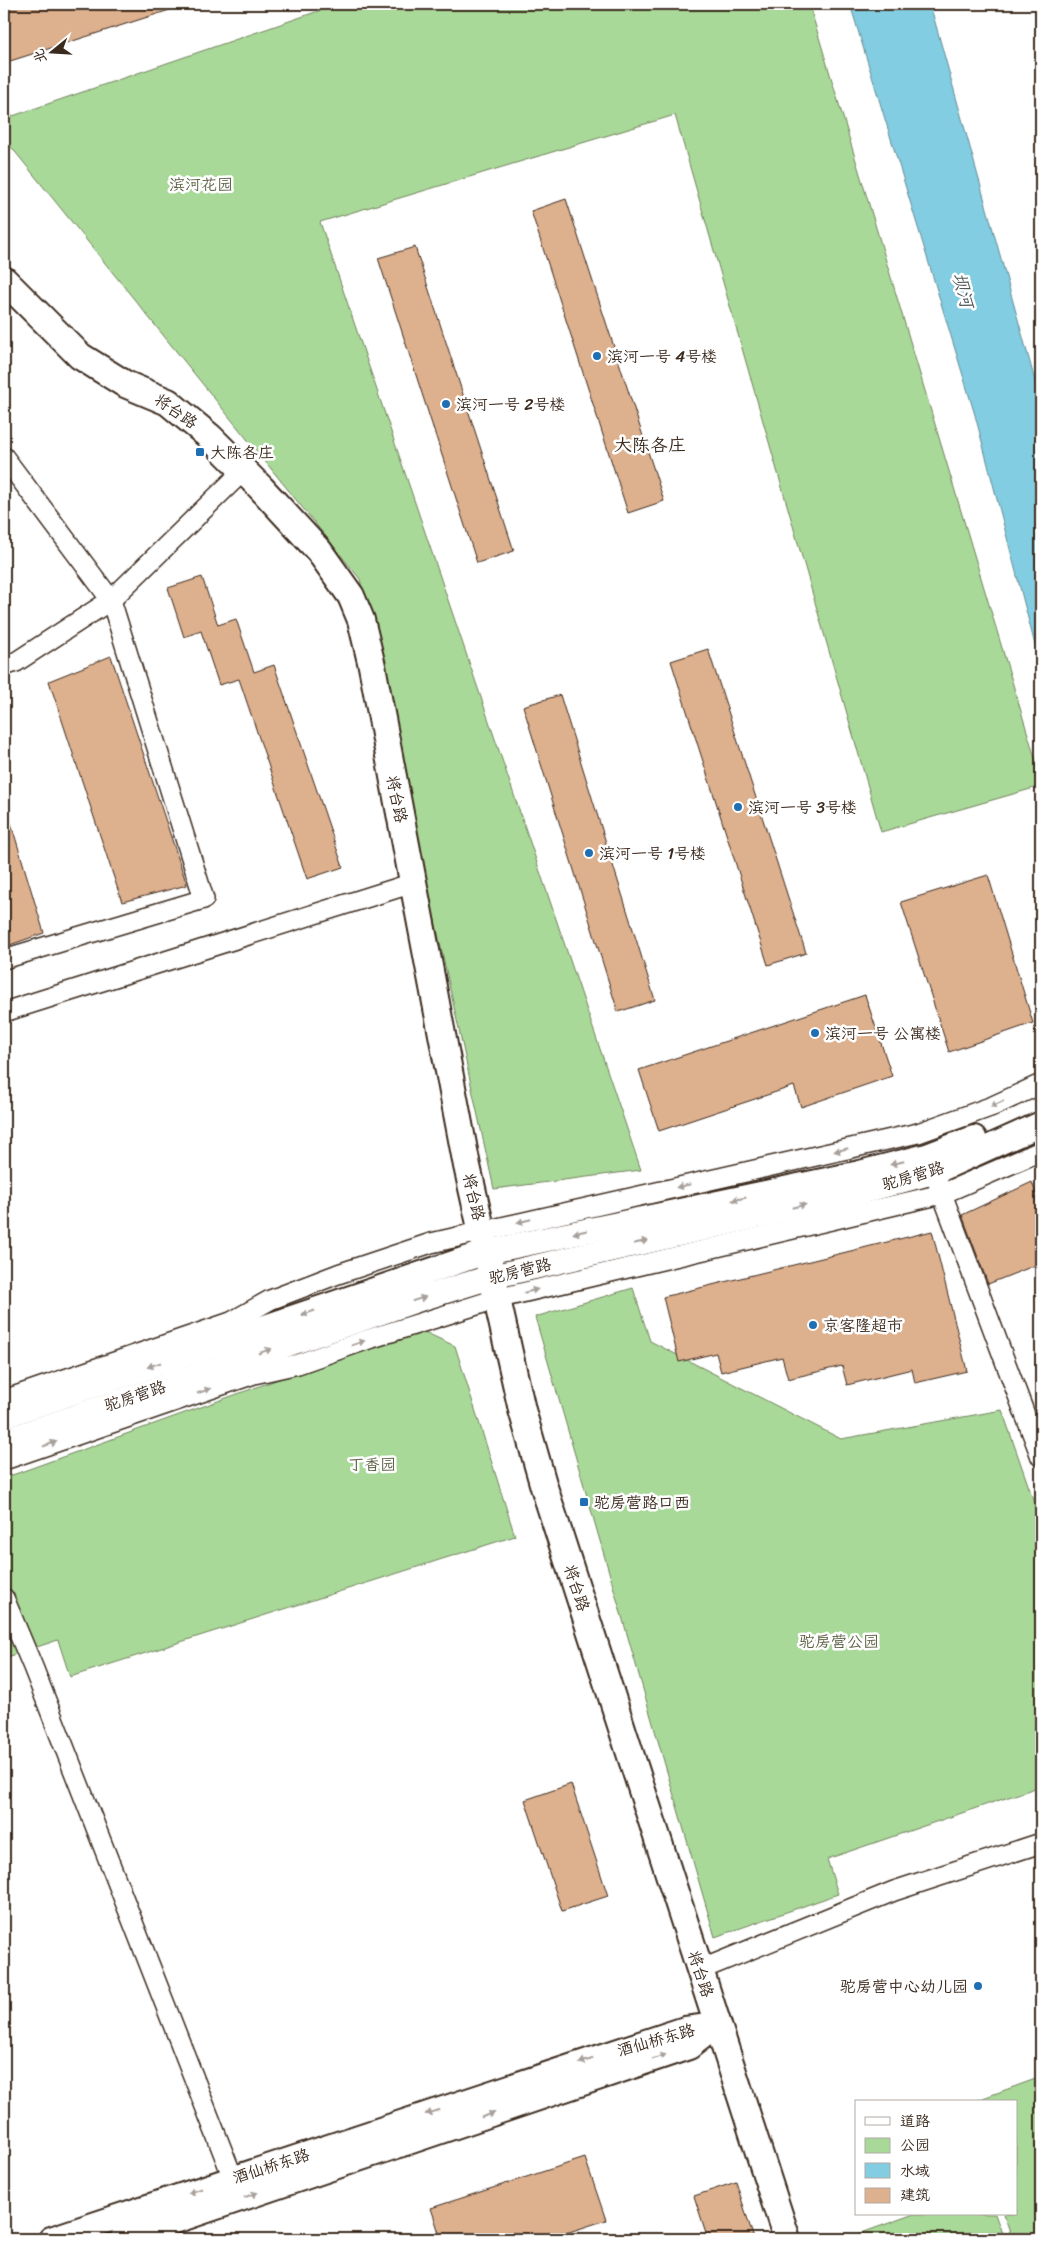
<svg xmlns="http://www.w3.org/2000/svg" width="1045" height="2243" viewBox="0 0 1045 2243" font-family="Sriracha,'LXGW WenKai TC',sans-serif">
<rect width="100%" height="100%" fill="#fff"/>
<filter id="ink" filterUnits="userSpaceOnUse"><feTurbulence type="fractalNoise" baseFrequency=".02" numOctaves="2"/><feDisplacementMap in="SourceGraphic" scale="10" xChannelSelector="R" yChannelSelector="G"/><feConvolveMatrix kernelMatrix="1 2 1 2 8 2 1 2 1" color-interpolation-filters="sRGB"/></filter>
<g filter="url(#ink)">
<g fill="#a9d999" stroke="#72825c">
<path d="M339,4H809L1041,778V786L881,832L675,115L320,222L641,1170L494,1189L360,579L4,138V119Z"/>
<path d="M633,1288L650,1341L841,1439L1002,1410L1041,1522V1786L827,1859L838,1894L715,1937L535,1317Z"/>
<path d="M418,1329L455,1346L515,1536L70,1677L58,1640L4,1658V1478Z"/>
<path d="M1041,2077V2239H1012L1004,2214H1016V2102H972Z"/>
<path d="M914,2214H995L1004,2239H845Z"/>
</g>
<path fill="#82cde2" stroke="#668c94" d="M850,4H930L1041,402V668L975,415Z"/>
<g fill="#ddb08e" stroke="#3b2a1e">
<path d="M4,4H179V7L4,63Z"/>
<path d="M566,199L664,501L628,513L531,211Z"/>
<path d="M415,247L514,551L477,563L378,258Z"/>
<path d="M202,577L218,625L236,619L254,672L274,665L343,867L307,879L239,679L219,685L201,631L184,637L168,588Z"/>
<path d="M708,649L806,953L768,965L671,661Z"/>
<path d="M111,656L187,885L122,902L49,681Z"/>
<path d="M560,695L655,1000L618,1012L523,706Z"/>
<path d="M7,810L44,933L4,947V811Z"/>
<path d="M988,875L1033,1023L949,1052L901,902Z"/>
<path d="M865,995L892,1076L801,1107L794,1086L659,1131L639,1070Z"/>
<path d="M1032,1182L1041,1208V1263L988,1284L962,1215Z"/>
<path d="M932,1231L967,1371L915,1383L912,1369L847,1385L842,1366L788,1379L782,1357L721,1372L716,1353L679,1362L663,1297Z"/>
<path d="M571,1784L608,1896L562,1911L525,1800Z"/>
<path d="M585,2158L606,2220L548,2239H441L431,2208Z"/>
<path d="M736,2182L754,2239H708L694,2196Z"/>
</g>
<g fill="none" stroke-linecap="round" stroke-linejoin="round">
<g stroke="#3b2a1e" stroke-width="22">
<g id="minor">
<path d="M4,457L111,600L204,899L4,959"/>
<path d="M4,666L16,662L111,600L244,470"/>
<path d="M4,1012L413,883"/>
<path d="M938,1183L1041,1457"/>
<path d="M4,1400L231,1322L270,1300L338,1274L431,1243L918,1133L993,1106L1041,1084"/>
<path d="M4,1460L254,1374L298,1364L366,1340L496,1299L942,1194L1041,1151"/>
<path d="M4,1598L33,1667L233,2178"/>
<path d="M700,1970L894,1891L1041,1843"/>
</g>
</g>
<g stroke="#3b2a1e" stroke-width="28">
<g id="tertiary">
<path d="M4,1416L486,1252L860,1173L927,1156L974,1138"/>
<path d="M4,1441L423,1298L491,1277L852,1194L934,1172L1041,1124"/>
<path d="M51,2239L685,2029L717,2025"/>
<path d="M122,2239L689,2047L717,2025"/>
</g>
</g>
<g stroke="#3b2a1e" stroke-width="30">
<path id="secondary" d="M4,280L80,356L125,384L168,402L210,437L261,488L319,551L351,596L361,620L372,666L467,1166L522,1410L544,1487L787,2239"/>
</g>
<use href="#minor" stroke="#fff" stroke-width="19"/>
<use href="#tertiary" stroke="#fff" stroke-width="24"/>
<use href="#secondary" stroke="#fff" stroke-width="26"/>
</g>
<defs><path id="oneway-solid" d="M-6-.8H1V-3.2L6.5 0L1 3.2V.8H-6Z" transform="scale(1.25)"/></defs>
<g fill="#a79f9a">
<use href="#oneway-solid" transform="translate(997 1104) rotate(156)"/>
<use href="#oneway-solid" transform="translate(841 1150) rotate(167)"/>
<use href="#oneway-solid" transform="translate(897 1163) rotate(166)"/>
<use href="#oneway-solid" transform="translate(683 1186) rotate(167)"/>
<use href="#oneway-solid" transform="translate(739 1199) rotate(168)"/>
<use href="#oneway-solid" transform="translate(799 1206) rotate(-13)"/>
<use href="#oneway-solid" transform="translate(524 1221) rotate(167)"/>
<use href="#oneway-solid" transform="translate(580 1232) rotate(168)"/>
<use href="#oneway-solid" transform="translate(641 1242) rotate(-13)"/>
<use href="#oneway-solid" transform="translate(531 1291) rotate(-14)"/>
<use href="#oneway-solid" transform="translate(419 1299) rotate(-18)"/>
<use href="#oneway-solid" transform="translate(308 1313) rotate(161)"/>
<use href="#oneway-solid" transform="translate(358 1343) rotate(-20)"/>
<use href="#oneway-solid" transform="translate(265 1351) rotate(-19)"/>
<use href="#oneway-solid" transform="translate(154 1365) rotate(161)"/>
<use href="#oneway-solid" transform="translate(204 1391) rotate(-19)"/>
<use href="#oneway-solid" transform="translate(50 1444) rotate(-19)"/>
<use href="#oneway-solid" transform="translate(659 2057) rotate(-19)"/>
<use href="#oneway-solid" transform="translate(586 2061) rotate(162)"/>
<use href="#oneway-solid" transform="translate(432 2112) rotate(162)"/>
<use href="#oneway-solid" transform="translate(488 2115) rotate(-19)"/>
<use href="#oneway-solid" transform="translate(195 2191) rotate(161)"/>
<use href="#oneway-solid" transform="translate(251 2195) rotate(-19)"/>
</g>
</g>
<g fill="#1f6fb2" stroke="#fff" stroke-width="2">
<circle cx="597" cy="356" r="5"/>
<circle cx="446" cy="404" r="5"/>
<rect x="195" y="447" width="10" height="10" rx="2.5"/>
<circle cx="738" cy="807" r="5"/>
<circle cx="589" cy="853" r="5"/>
<circle cx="815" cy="1033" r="5"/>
<circle cx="813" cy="1325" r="5"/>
<rect x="579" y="1497" width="10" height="10" rx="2.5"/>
<circle cx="978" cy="1986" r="5"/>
</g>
<g text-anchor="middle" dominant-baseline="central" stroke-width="5" stroke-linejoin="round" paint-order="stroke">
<g font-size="16" fill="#5c5f43" stroke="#fff">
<text x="201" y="184">滨河花园</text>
<text x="372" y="1464">丁香园</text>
<text x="839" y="1641">驼房营公园</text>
</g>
<g font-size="16" fill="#3b2a1e" stroke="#fff" text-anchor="start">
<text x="607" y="356">滨河一号 4号楼</text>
<text x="456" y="404">滨河一号 2号楼</text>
<text x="210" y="452">大陈各庄</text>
<text x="748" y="807">滨河一号 3号楼</text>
<text x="599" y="853">滨河一号 1号楼</text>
<text x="825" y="1033">滨河一号 公寓楼</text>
<text x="823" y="1325">京客隆超市</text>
<text x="594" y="1502">驼房营路口西</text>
<text x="968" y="1986" text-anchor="end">驼房营中心幼儿园</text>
</g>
<g font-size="16" fill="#3b2a1e" stroke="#fff">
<text transform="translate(176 411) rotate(35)">将台路</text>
<text transform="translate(397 799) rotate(79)">将台路</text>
<text transform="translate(913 1176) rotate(-17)">驼房营路</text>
<text transform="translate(474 1197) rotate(77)">将台路</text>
<text transform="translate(520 1271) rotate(-14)">驼房营路</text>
<text transform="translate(135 1396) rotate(-19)">驼房营路</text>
<text transform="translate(577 1588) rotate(72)">将台路</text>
<text transform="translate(701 1974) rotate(72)">将台路</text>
<text transform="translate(656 2040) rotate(-16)">酒仙桥东路</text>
<text transform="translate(271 2166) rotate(-18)">酒仙桥东路</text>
</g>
<g font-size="18" font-style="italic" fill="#505b59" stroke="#fff">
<text transform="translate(963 290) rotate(75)">坝河</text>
</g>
<g font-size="18" fill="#3b2a1e" stroke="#fff">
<text x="650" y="445">大陈各庄</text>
</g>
</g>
<rect width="1045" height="2243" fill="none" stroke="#fff" stroke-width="20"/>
<rect x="10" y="10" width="1025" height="2223" fill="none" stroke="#3b2a1e" stroke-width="2" filter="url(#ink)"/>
<rect x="855" y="2100" width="162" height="115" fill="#ffffff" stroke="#b1aaa5"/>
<rect x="865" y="2117" width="25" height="8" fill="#ffffff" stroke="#b1aaa5"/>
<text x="900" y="2126" font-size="15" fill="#3b2a1e">道路</text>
<rect x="865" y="2138" width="25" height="15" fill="#a9d999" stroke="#b1aaa5"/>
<text x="900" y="2150" font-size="15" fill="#3b2a1e">公园</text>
<rect x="865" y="2163" width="25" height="15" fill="#82cde2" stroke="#b1aaa5"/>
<text x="900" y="2176" font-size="15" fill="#3b2a1e">水域</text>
<rect x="865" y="2188" width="25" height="15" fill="#ddb08e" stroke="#b1aaa5"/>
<text x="900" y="2200" font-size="15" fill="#3b2a1e">建筑</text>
<g transform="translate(52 52) rotate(252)" stroke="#ffffff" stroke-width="4" paint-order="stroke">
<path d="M0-4L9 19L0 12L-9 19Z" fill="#3b2a1e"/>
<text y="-8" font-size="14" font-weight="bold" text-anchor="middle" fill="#3b2a1e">北</text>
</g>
</svg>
